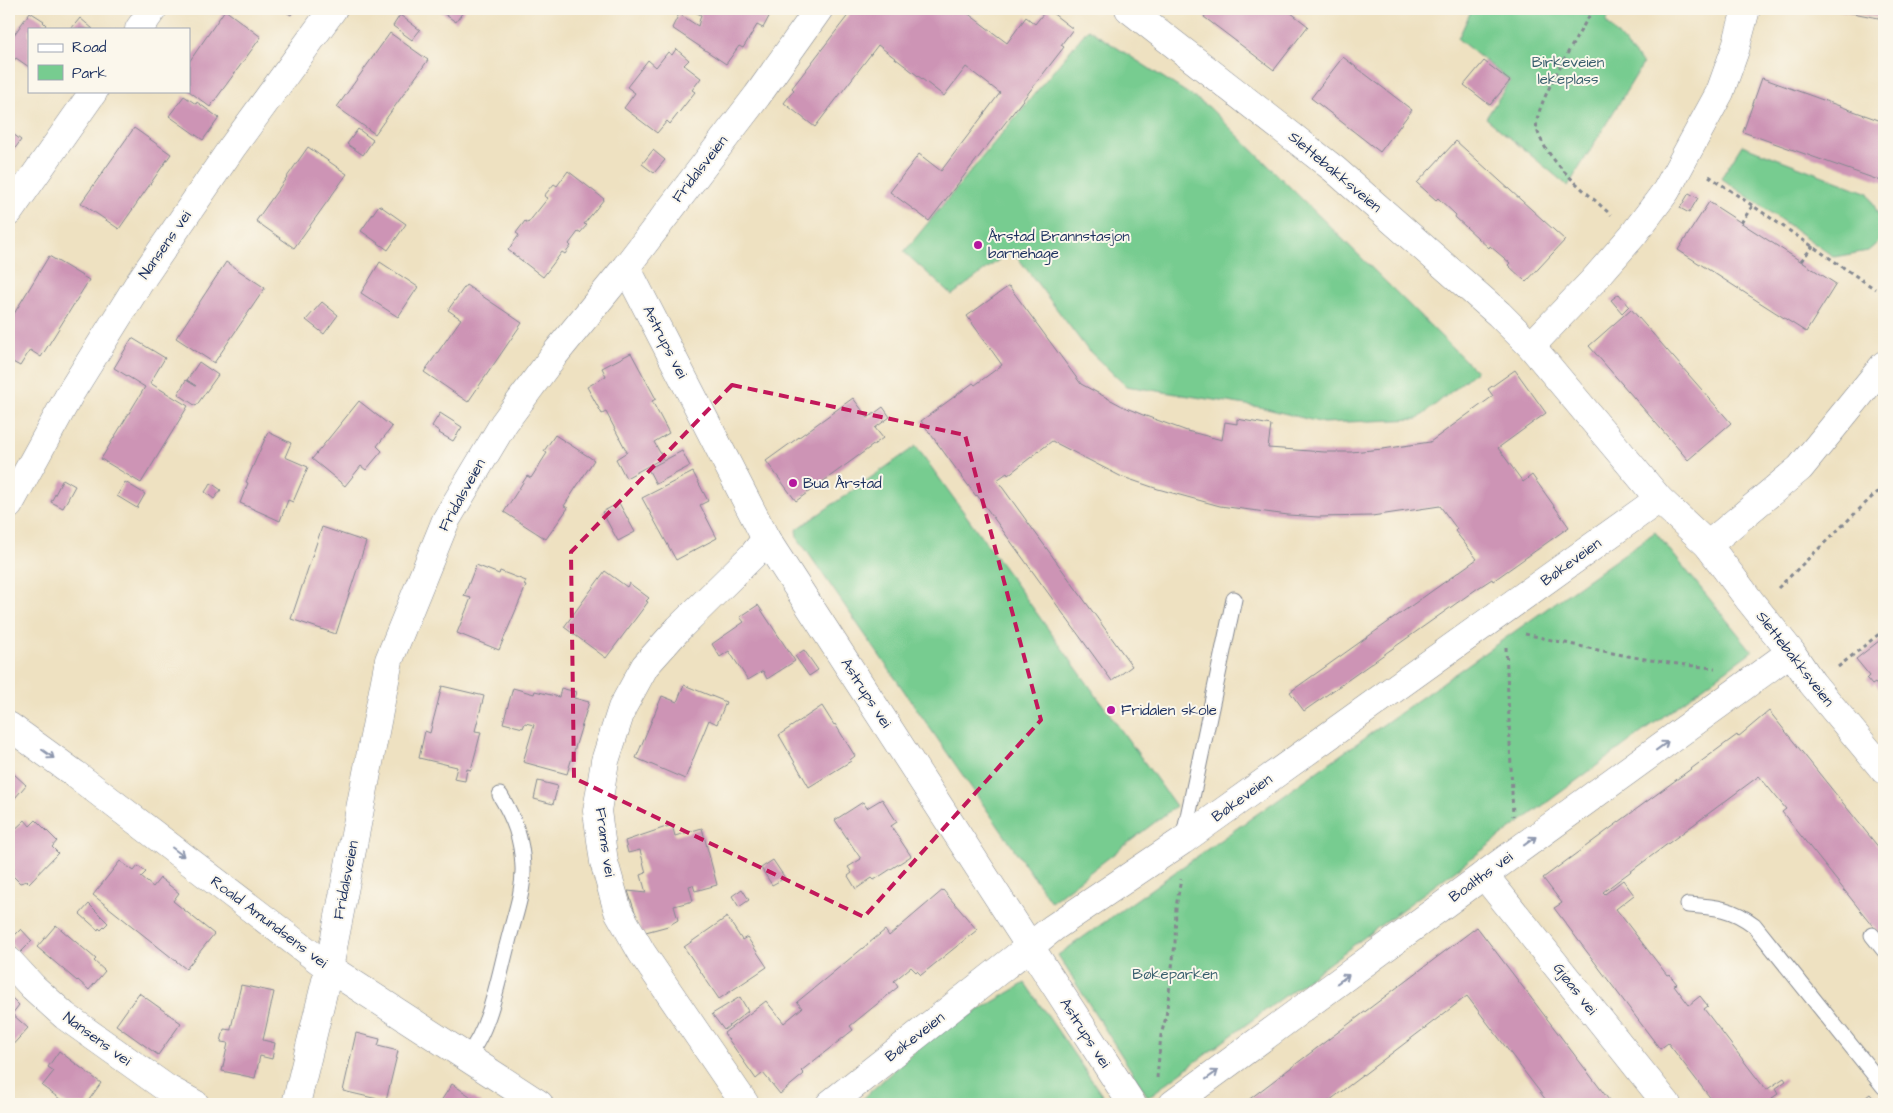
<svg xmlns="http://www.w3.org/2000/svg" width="1893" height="1113" viewBox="0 0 1893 1113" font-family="'Architects Daughter',sans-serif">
<rect width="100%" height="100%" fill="#fbf7ec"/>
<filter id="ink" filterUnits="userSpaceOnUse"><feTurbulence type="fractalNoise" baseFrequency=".02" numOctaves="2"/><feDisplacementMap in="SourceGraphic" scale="10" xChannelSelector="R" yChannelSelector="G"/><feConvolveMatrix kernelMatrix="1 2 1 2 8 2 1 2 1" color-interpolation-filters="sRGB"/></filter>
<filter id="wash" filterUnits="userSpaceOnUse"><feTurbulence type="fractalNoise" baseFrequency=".0096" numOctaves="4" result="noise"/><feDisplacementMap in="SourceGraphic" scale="20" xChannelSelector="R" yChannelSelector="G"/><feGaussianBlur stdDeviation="1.12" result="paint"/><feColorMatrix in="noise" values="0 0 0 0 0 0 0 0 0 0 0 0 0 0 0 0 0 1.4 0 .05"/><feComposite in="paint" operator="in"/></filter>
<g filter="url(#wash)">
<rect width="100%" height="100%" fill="#eee1c1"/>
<g fill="#77cc90" stroke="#497e77">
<path d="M1472,9H1612L1606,22L1643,64L1568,186L1486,118L1510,81L1458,39Z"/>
<path d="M1088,29L1209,107L1476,371L1418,419L1323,423L1259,407L1126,386L1087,349L1012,250L952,295L904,252Z"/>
<path d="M1742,145L1868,193L1884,226V237L1868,251L1834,257L1721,178Z"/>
<path d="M916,446L1176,806L1051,902L797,537L796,530Z"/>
<path d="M1655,532L1752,651L1148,1097L1058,955Z"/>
<path d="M1025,983L1108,1104H857L925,1042Z"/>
</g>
<g id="blocks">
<g fill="#cd94b5">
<path d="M281,9H295L291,15Z"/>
<path d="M437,9H465L456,22Z"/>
<path d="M689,9H773L763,28L757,25L743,48L739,46L726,64L672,28L679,14L698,26L701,15Z"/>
<path d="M853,9H962L1007,43L1026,17L1035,24L1047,9L1073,29L1061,45L1064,47L929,221L890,192L919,154L941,171L1000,93L966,67L944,96L878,45L815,127L784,103L794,90L792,88Z"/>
<path d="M1210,9H1286L1308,26L1274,70L1204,17Z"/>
<path d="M1837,9H1884V19L1837,10Z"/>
<path d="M225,10L261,37L210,107L189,91V62Z"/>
<path d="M30,12L44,21L43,22L46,25L43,29H29V67L16,58L12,63L9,61V42Z"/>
<path d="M400,15L420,30L412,40L393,26Z"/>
<path d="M80,18L93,29H71Z"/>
<path d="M390,33L428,60L375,134L337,107Z"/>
<path d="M676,49L689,60L684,65L701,78L692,90L695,92L670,124L667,121L657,133L624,108L635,93L627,87L648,60L656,67L668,52L672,55Z"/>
<path d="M1343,57L1412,110L1380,152L1311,98Z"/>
<path d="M1484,61L1510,81L1490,105L1464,85Z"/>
<path d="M1762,78L1884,122V182L1743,132Z"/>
<path d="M184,96L196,104L197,102L219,118L203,140L169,116Z"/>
<path d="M134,128L171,154L119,229L81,203Z"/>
<path d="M358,129L373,140L363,155L347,144Z"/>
<path d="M9,131L21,140L9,157Z"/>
<path d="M1456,141L1565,240L1526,282L1508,265L1510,263L1490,246L1489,248L1455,217L1456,215L1438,198L1436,200L1417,183Z"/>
<path d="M308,147L347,174L294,248L256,221Z"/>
<path d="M653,150L665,160L654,173L642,164Z"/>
<path d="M568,171L604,199L584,224L587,225L580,233L578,232L569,244L571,246L565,254L562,252L543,277L508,250L519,235L516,233L525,221L528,223L548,198L544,196L554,184L557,186Z"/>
<path d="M1689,193L1698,198L1689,213L1680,208Z"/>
<path d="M1709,202L1836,284L1806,332L1678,250Z"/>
<path d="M379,205L406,224L388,250L361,231Z"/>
<path d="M49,256L89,280L41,357L30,350L20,366L9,360V322Z"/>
<path d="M226,262L265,288L214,363L176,338Z"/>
<path d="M380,262L418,287L398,317L361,293Z"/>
<path d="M466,285L522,323L468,402L424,372L461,319L448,310Z"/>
<path d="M1009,286L1081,384L1124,407L1143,415L1187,431L1222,440L1225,422L1237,424V419L1271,425L1268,448L1324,452H1351L1383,449L1430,442L1493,396L1488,389L1515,370L1546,413L1498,448L1523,482L1532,475L1569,527L1493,581L1492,579L1478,588L1304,711L1290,692L1477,559L1455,531L1457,529L1440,506L1372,516L1318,517L1288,515L1220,506L1158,489L1120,476L1052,441L1008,475L1007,473L997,480L1132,666L1112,681L977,495L976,496L921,421L973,383L975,385L1002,365L967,316Z"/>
<path d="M1619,294L1629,306L1622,313L1611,300Z"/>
<path d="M322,302L338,315L324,334L306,320Z"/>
<path d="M1631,309L1731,423L1688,460L1589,346Z"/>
<path d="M132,338L165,358L150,383L188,406L141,483L101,459L145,387L114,368Z"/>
<path d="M631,353L656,399L652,401L669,433L654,442L663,458L626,478L616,459L627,452L606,412L602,414L587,387L606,376L602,368Z"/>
<path d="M199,362L218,375L196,406L178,394L186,380L196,386L187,380Z"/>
<path d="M853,398L868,418L883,407L890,417L875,428L883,438L796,501L766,461Z"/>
<path d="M359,401L392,427L377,446L382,451L366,470L361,466L345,486L312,459Z"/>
<path d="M440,413L462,427L453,441L439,433L440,432L432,426Z"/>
<path d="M268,432L291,443L285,457L308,467L293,502L288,500L280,521L240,503L248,483L246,482Z"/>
<path d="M555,435L594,460L564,506L568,508L546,539L504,512L527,476L531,478L547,453L544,451Z"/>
<path d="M682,451L690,466L656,484L648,469Z"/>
<path d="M693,472L708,501L700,505L717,538L676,560L642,498Z"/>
<path d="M63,479L75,486L63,508L51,502Z"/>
<path d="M125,482L145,494L137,508L117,496Z"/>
<path d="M211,483L221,490L214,499L205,492Z"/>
<path d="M619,503L635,532L618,541L602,512Z"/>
<path d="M322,527L366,542L336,634L291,619Z"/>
<path d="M476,565L499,574L500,571L526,581L524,585L526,586L499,650L457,633L471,598L464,596Z"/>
<path d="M605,571L627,587L629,583L649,598L646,601L648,602L606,658L564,627Z"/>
<path d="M758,605L795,661L767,679L763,671L748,680L729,651L720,657L712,644L744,622L740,617Z"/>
<path d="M1884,637V694L1875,683L1872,685L1867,679L1870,676L1856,659Z"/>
<path d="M804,650L818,670L809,676L795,656Z"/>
<path d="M684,685L726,702L717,724L709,720L685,779L636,758L662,696L677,702Z"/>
<path d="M442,686L484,696L475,731L481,732L471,770L467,769L465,781L454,779L457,767L419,758L425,731L430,733Z"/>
<path d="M513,688L534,694L535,691L559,697L561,688L576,692L574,698L589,702L567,774L523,762L534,725L525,723L523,728L503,723Z"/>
<path d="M822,706L834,725L835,724L855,756L850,760L851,761L809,787L779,735Z"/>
<path d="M1769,711L1884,854V940L1782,812L1786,809L1759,776L1603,892L1605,894L1623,880L1634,895L1616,909L1667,975L1669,974L1677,984L1674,985L1689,1005L1700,996L1708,1006L1704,1009L1766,1090L1784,1078L1786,1081L1775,1089L1778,1094L1772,1098L1777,1104H1715L1668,1043L1660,1049L1554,908L1562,903L1543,878L1737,735L1738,737Z"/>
<path d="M14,774L26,785L10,804L9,802V780Z"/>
<path d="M538,781L558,786L553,804L534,799Z"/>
<path d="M882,799L897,822L891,826L911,856L874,880L872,878L856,889L848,876L852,873L848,867L861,859L835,820L863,802L867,808Z"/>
<path d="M25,820L30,826L36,820L57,841L52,847L58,853L29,883L27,881L20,883L12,875L14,867L9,862V835Z"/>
<path d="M672,825L675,836L702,828L717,885L695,891L693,885L689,886L693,901L674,906L678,920L668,926L642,933L628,891L646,893L641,875L646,873L640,850L628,853L625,841Z"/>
<path d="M773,860L785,878L772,885L761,868Z"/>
<path d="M120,861L134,871L138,866L146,872L141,877L153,887L160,878L179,893L173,901L214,934L186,969L93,895Z"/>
<path d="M742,889L749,900L739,907L732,896Z"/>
<path d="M943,890L977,930L921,975L917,971L916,972L911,967L894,981L898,987L850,1026L853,1030L801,1071L804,1074L780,1094L763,1073L756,1079L724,1033L766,1001L784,1023L802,1008L797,1002L885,930L889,936Z"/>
<path d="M89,904L108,923L101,930L99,928L98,930L80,914Z"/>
<path d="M727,917L742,940L747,937L767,967L719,999L684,947Z"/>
<path d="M56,925L96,959L94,961L105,971L89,990L78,980L77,981L37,947Z"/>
<path d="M1477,927L1612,1104H1549L1467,996L1325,1104H1243Z"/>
<path d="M21,929L32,941L20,953L9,941Z"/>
<path d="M241,985L274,992L263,1040L275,1043L272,1059L260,1056L255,1078L222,1071L228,1043L221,1042L224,1029L231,1030V1028Z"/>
<path d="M139,993L181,1023L158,1055L116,1025Z"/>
<path d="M9,995L19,1005L12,1014L28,1028L9,1049Z"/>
<path d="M740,997L748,1011L724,1030L712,1014Z"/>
<path d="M356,1033L380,1039L378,1046L398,1051L386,1101L343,1091Z"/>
<path d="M59,1051L101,1083L86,1104H67L42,1086L54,1071L48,1067Z"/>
<path d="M452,1084L482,1104H439Z"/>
<path d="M1870,1094L1878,1104H1857Z"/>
</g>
</g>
</g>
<g filter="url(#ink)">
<use href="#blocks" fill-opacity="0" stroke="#848890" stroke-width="1"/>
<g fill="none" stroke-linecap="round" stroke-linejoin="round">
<g stroke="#848890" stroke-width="17">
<g id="lane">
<path d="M1183,840L1234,599"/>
<path d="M1688,905C1716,907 1732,908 1754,925L1884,1087"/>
<path d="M1872,935L1884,950"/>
<path d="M467,1056C490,1030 499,975 508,942C514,917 524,892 523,867C522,839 514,818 500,795"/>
</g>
</g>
<g stroke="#848890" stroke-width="29">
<g id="street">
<path d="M139,29L153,9"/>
<path d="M9,212L94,91"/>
<path d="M626,267L766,539L1132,1104"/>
<path d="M1531,346L1593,281L1633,235L1666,191L1720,92L1735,50L1746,9"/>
<path d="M9,505L71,392L139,283L231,149L333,9"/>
<path d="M1708,545L1800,468L1884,365"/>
<path d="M9,726L75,774L329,968L539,1104"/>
<path d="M1484,875L1667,1104"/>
<path d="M9,961L33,987L65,1016L166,1088L195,1104"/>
<path d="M745,1104L642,953L618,911L604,862L597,811L605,761L622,708L645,666L679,628L753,555L766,539"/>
<path d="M830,1104L1053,928L1182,841L1659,499"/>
<path d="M1173,1104L1484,875L1791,652"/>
</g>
</g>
<g stroke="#848890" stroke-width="29">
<g id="secondary">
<path d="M1129,9L1334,169L1499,314L1531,346L1659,499L1708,545L1750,601L1791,652L1812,683L1884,770"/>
<path d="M296,1104L329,968L389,660L446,520L504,423L555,354L626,267L757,96L819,9"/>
</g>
</g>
<g stroke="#848890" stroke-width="3" stroke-dasharray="4 4" stroke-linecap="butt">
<path d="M1593,9C1582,30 1531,109 1537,129C1546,162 1587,192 1611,215"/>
<path d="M1709,176L1875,289"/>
<path d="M1741,223L1753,205"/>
<path d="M1801,261L1813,246"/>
<path d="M1778,588L1872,497L1884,487"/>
<path d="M1525,634C1588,648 1651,663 1715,668"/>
<path d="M1506,647L1513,816"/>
<path d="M1838,667L1884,630"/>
<path d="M1157,1078L1161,1035L1166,1017L1175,943L1176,907L1181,879"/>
</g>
<use href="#lane" stroke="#fff" stroke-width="15"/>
<use href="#street" stroke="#fff" stroke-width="28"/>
<use href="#secondary" stroke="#fff" stroke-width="28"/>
</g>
<defs><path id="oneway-shaft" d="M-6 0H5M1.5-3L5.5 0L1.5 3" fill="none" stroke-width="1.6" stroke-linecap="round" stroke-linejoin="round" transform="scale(1.25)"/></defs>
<g stroke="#8d97ae">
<use href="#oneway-shaft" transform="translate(1662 746) rotate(-36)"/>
<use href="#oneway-shaft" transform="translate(48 754) rotate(36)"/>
<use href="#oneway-shaft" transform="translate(1530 841) rotate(-36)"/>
<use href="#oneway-shaft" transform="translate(178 852) rotate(37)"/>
<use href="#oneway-shaft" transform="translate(1343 979) rotate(-36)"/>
<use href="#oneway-shaft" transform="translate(1212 1075) rotate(-36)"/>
</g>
</g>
<path fill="none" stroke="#c2185b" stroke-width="4" stroke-dasharray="10 6" stroke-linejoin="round" d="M732,385L965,435L1041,720L864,917L574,778L571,552Z"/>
<g fill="#b5179e" stroke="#fbf7ec" stroke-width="2">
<circle cx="978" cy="245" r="5"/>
<circle cx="793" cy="483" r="5"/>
<circle cx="1111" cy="710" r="5"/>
</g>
<g text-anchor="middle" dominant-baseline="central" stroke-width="4" stroke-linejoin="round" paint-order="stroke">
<g font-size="15" fill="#375e6d" stroke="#fbf7ec">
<text x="1568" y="62">Birkeveien<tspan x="1568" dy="17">lekeplass</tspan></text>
<text x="1175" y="974">Bøkeparken</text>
</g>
<g font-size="15" fill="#1b2f5e" stroke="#fbf7ec">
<text transform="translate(700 169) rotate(-52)">Fridalsveien</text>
<text transform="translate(1335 172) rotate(40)">Slettebakksveien</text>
<text transform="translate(165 245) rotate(-55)">Nansens vei</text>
<text transform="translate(665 342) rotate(63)">Astrups vei</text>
<text transform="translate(462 495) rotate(-61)">Fridalsveien</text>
<text transform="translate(1571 562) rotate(-36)">Bøkeveien</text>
<text transform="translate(1795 659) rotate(52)">Slettebakksveien</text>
<text transform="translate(866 693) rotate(57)">Astrups vei</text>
<text transform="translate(1242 798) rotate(-36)">Bøkeveien</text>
<text transform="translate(605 842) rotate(82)">Frams vei</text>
<text transform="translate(1481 877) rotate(-36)">Boalths vei</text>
<text transform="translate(346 880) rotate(-79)">Fridalsveien</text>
<text transform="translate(269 922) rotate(37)">Roald Amundsens vei</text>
<text transform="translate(1575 989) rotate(52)">Gjøas vei</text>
<text transform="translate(1085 1033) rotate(57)">Astrups vei</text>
<text transform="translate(915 1037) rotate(-38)">Bøkeveien</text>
<text transform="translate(97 1039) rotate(36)">Nansens vei</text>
</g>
<g font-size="15" fill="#1b2f5e" stroke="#fbf7ec" text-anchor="start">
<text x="988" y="236">Årstad Brannstasjon<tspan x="988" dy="17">barnehage</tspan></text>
<text x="803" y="483">Bua Årstad</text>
<text x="1121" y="710">Fridalen skole</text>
</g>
</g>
<rect width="1893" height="1113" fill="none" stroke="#fbf7ec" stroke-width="30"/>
<rect x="28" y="28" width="162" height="65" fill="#fbf7ec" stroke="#a1a7b3"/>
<rect x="38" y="44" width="25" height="8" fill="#ffffff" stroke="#a1a7b3"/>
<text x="72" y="52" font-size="15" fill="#1b2f5e">Road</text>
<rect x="38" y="65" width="25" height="15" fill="#77cc90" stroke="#a1a7b3"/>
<text x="72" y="78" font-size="15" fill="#1b2f5e">Park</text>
</svg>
